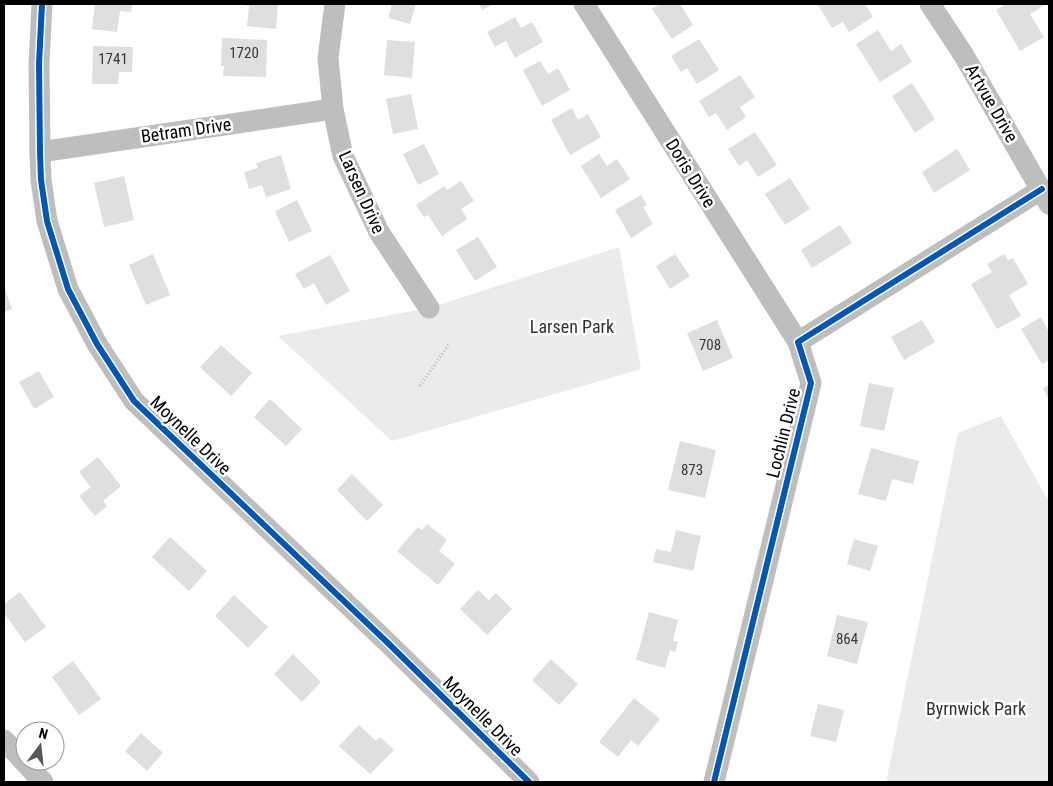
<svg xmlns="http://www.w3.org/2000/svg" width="1053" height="786" viewBox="0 0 1053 786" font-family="'Roboto Condensed',sans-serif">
<rect width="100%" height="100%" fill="#fff"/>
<g fill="#ebebeb">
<path d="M619,247L641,369L392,441L278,336L429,308Z"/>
<path d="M1001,416L1049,502V782H886L958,433Z"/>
</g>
<g fill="#dfdfdf">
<path d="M95,4H132L131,12L120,11L117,32L92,29Z"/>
<path d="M238,4H278L276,29L247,26L249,6Z"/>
<path d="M392,4H416L410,24L388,18Z"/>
<path d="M479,4H493L482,10Z"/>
<path d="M660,4H680L693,25L672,39L652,9Z"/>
<path d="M821,4H865L873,17L849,32L843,22L832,28L818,5Z"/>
<path d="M1006,4H1041L1043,6L1030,14L1044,37L1020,51L996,10Z"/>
<path d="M515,17L521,28L532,22L543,42L515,58L506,41L495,47L487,32Z"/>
<path d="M878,30L891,51L901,44L912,62L880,82L856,44Z"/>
<path d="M222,38L267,40L266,77L223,76L224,66H221Z"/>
<path d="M699,39L719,70L697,84L687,68L681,72L671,56Z"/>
<path d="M387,40L415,42L412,78L384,75Z"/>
<path d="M93,46L133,47L132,72H119L118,84H92Z"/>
<path d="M540,61L548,74L558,68L570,90L542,106L523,70Z"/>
<path d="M740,75L755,97L740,107L746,117L727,130L716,113L709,117L699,101Z"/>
<path d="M912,83L935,119L915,133L892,96Z"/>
<path d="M411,94L418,129L393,134L386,99Z"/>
<path d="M572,108L578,120L588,114L601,137L570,155L551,120Z"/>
<path d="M755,132L777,165L758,177L747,160L739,166L728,149Z"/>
<path d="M424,144L439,174L418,185L403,154Z"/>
<path d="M957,149L970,170L934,193L922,172Z"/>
<path d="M599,154L607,166L617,159L630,179L601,198L581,166Z"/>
<path d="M281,155L291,189L266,197L262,185L249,189L244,172L258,168L256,163Z"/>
<path d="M124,176L134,220L104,227L94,183Z"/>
<path d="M790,178L810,209L785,225L765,194Z"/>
<path d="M461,181L474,201L461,209L467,219L442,236L428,215L424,217L416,205L444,186L447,190Z"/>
<path d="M641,195L647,205L643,207L653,224L631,238L615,210Z"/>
<path d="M297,200L312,231L289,242L275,211Z"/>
<path d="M840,225L852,243L812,268L801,250Z"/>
<path d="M478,237L497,267L475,281L456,250Z"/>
<path d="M153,254L170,295L146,305L129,265Z"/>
<path d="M675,254L690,276L670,289L656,266Z"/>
<path d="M1004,254L1008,260L1013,258L1028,284L1009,295L1021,316L997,329L971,284L992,272L987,264Z"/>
<path d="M330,255L350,291L326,305L314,283L304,289L295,274Z"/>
<path d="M4,286L12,309L4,312Z"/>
<path d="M1041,317L1049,332V360L1042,364L1021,329Z"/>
<path d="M717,320L733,358L703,371L687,333Z"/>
<path d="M922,320L935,342L904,360L891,337Z"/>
<path d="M221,345L252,373L231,396L200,367Z"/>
<path d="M39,371L54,397L34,409L19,382Z"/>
<path d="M869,383L894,388L884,431L860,426Z"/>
<path d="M1049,385V400L1043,388Z"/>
<path d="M270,399L302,429L286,446L254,417Z"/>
<path d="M680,441L716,450L705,498L668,490Z"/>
<path d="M871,448L919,461L913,484L892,479L886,501L858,494Z"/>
<path d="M98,457L121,486L103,501L107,506L95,516L79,496L91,487L79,472Z"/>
<path d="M352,474L383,505L367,521L337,490Z"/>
<path d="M427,524L447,540L439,551L455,564L438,585L397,551L418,527L422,530Z"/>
<path d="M676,530L701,536L693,571L653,562L656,549L671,552Z"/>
<path d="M170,537L207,571L189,591L152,557Z"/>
<path d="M854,539L878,546L870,571L847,564Z"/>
<path d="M478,590L489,600L496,593L512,609L487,635L460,609Z"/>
<path d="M20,592L46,627L25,642L4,613V604Z"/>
<path d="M234,595L268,627L248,648L215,616Z"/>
<path d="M649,612L678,620L673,640L678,642L675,652L670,650L665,668L636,660Z"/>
<path d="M837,615L868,622L857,664L827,656Z"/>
<path d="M293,654L321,682L302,702L274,674Z"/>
<path d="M551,659L578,684L559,705L532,680Z"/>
<path d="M73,661L101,699L79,715L52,677Z"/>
<path d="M634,698L660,719L638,746L631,740L618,757L599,742Z"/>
<path d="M818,704L844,710L836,742L810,736Z"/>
<path d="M359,725L376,741L380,737L394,750L370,774L339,746Z"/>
<path d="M141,733L163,753L147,771L125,751Z"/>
</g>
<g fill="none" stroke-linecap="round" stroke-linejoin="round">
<path stroke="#b9b9b9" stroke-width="3" stroke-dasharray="1 2.5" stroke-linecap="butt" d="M420,386L449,344"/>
<g stroke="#bebebe" stroke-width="21">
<path d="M42,4L39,64L40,152L41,180L47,221L68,289L97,344L134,401L389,644L529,782"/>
<path d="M335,4L328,58L333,109L343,156L379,232L429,308"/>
<path d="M584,4L798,342"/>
<path d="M930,4L963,54L1049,204"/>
<path d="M40,152L333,109"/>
<path d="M4,740L43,782"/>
<path d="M714,782L811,383L798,342L1042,189"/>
</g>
<g stroke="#fff" stroke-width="9">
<g id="cycleway">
<path d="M42,4L39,64L40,152L41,180L47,221L68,289L97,344L134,401L389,644L529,782"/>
<path d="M714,782L811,383L798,342L1042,189"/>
</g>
</g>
<use href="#cycleway" stroke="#0057b8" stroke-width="6"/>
</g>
<g text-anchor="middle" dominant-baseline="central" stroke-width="5" stroke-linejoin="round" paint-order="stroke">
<g font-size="15" fill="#383838">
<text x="244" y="53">1720</text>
<text x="113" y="59">1741</text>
<text x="710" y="345">708</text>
<text x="692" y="470">873</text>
<text x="847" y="639">864</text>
</g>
<g font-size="18" fill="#000" stroke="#fff">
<text transform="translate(992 103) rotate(60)">Artvue Drive</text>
<text transform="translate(186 130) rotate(-8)">Betram Drive</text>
<text transform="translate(691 173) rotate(58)">Doris Drive</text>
<text transform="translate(362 192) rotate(66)">Larsen Drive</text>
<text transform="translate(783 433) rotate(-76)">Lochlin Drive</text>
<text transform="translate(191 435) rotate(44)">Moynelle Drive</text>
<text transform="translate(483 716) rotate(45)">Moynelle Drive</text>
</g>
<g font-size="18" fill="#323232" stroke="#fff">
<text x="572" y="326">Larsen Park</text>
<text x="976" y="708">Byrnwick Park</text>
</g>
</g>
<rect width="1053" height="786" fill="none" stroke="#000000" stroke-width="10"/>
<g transform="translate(40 746) rotate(15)"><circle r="24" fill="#ffffff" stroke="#999999"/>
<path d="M0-4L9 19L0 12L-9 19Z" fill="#595959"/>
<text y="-8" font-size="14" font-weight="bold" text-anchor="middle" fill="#000000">N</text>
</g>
</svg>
